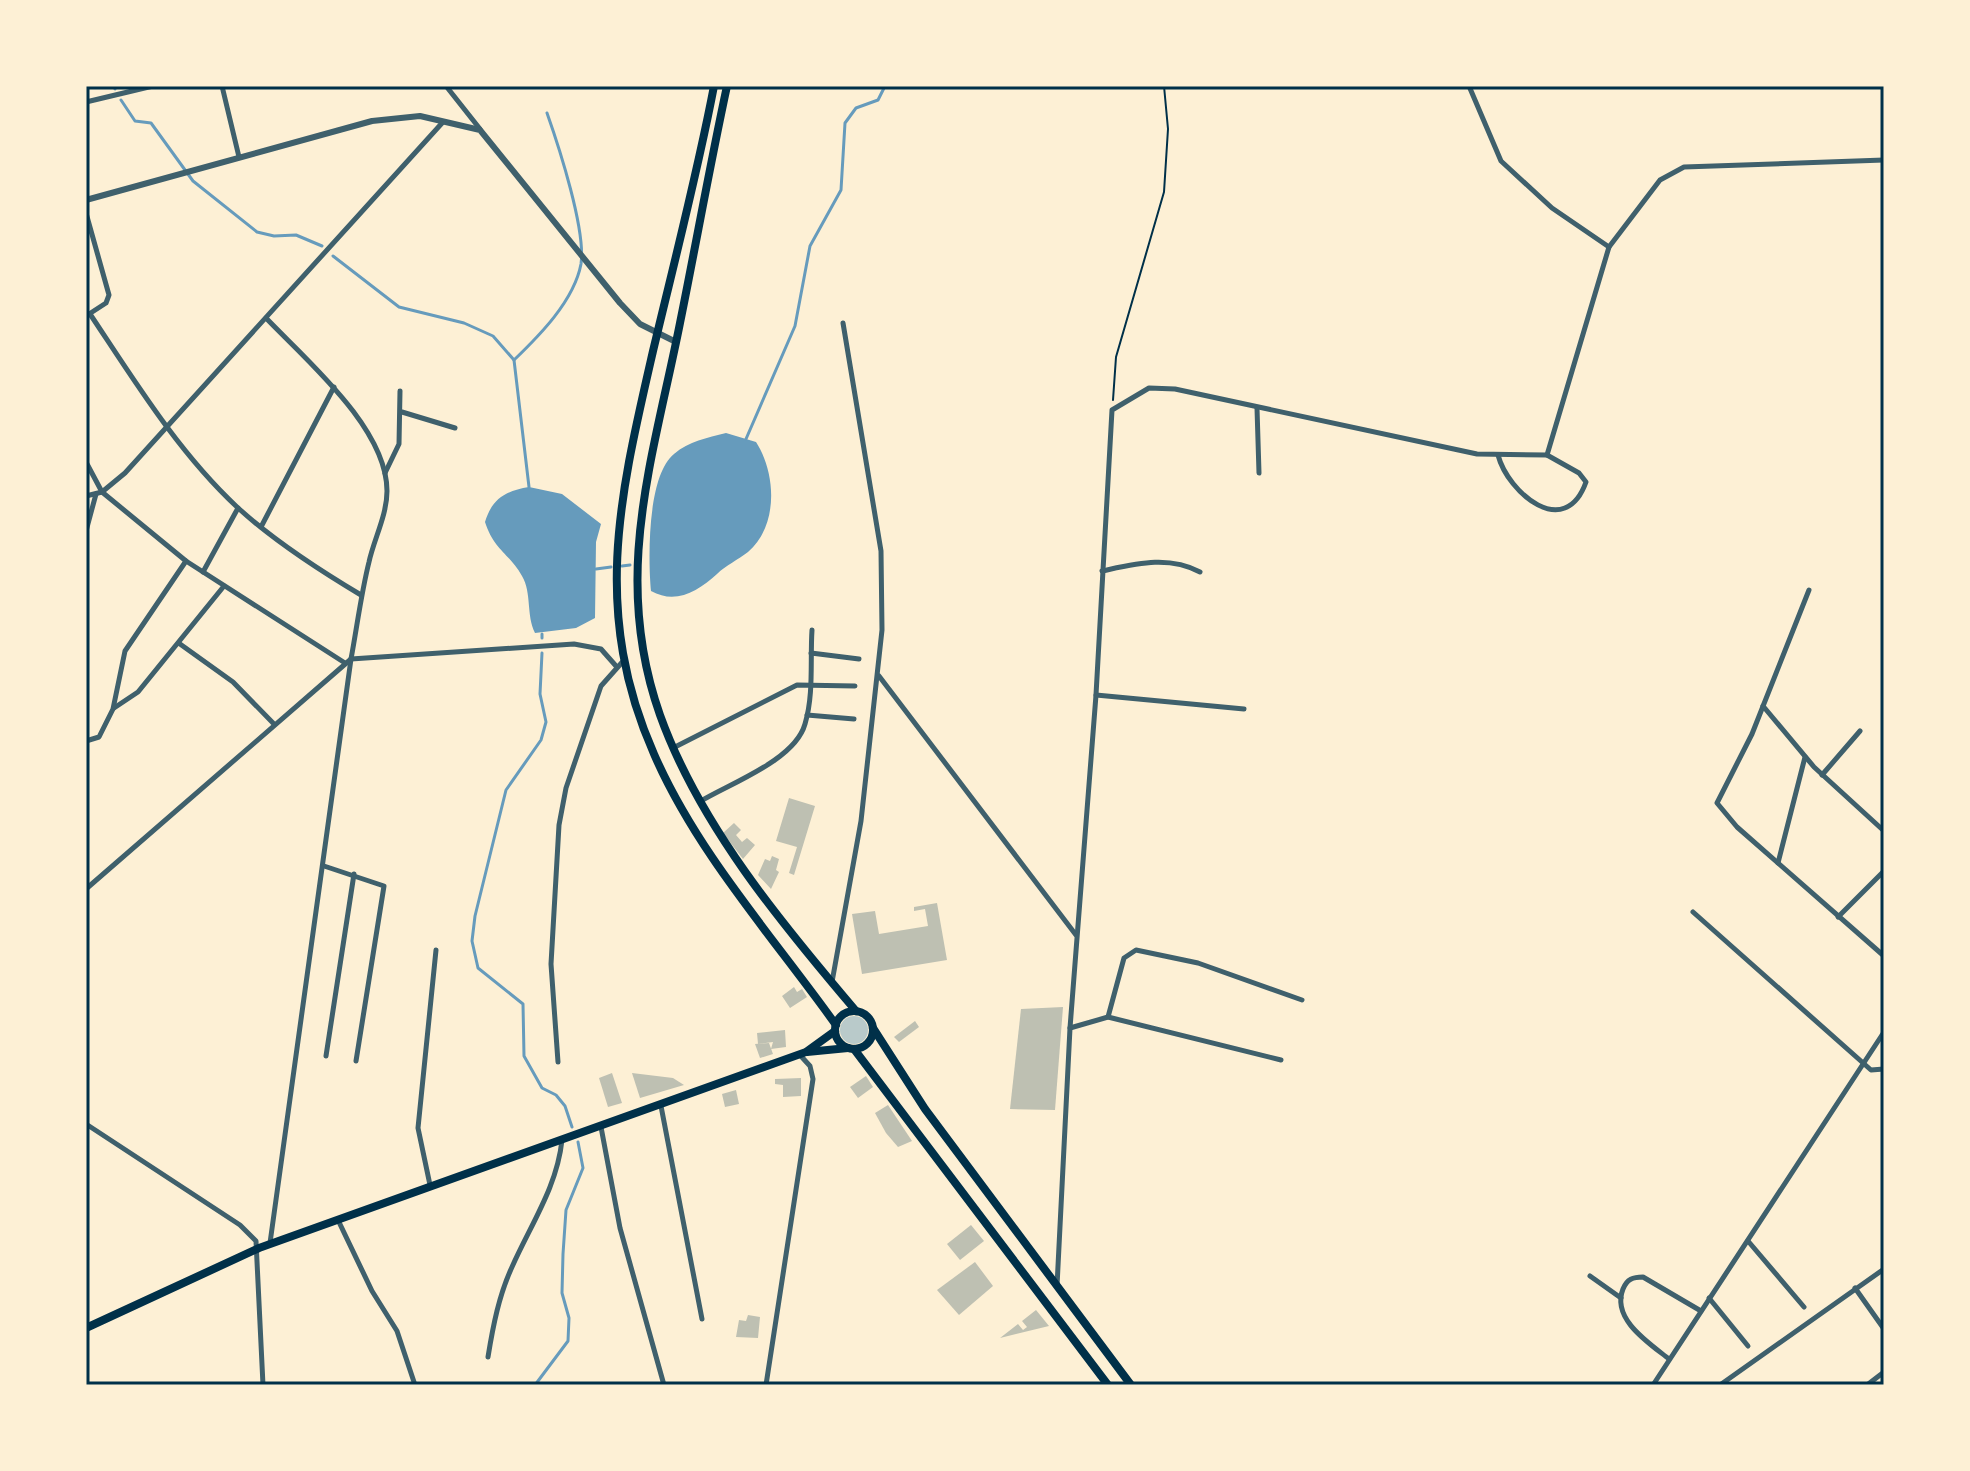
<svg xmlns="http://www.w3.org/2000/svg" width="1970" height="1471" viewBox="0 0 1970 1471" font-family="'Libre Baskerville',serif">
<rect width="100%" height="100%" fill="#fdf0d5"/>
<circle fill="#b9caca" cx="854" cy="1030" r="14"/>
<g fill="#669bbc">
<path d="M726,433L756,442C776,473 779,525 748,552C738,560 726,565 717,574C698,591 676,605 651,591C648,559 647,476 674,454C689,441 707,438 726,433Z"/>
<path d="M529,487L562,494L601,524L596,542L595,618L576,628L535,633C526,615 532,593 522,576C509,553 494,550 485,522C492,499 505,491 529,487Z"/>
</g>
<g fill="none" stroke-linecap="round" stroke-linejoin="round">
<g stroke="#669bbc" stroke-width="3">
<path d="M113,86L115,89"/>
<path d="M121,100L135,121L151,123L193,181L257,232L274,236L296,235L322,246"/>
<path d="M333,256L399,307L464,323L493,336L514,360L529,487"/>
<path d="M514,360C539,336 574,301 581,264C586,230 559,147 547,113"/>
<path d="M746,439L795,326L810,246L841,190L845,123L856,108L878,100L885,86"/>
<path d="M622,566L630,565"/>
<path d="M596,569L611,567"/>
<path d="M542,634V638"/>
<path d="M542,653L540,694L546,722L541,740L506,790L475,916L472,941L478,968L523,1004L524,1056L542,1088L556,1095L565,1106L572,1127"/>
<path d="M535,1385L568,1341L569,1318L562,1293L563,1254L566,1210L583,1168L578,1142"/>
</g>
</g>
<g fill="#bec0b2">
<path d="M789,798L815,806L794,875L789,873L797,847L776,841Z"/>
<path d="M734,823L741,830L736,835L742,842L747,838L755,845L743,859L723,833Z"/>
<path d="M772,856L779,859L776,870L779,872L771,889L758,875L765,859L770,861Z"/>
<path d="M937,903L947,960L862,974L852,914L875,911L879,934L928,926L925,909L914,911V907Z"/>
<path d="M794,987L797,992L802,989L807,997L790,1008L782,996Z"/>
<path d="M1063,1007L1055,1110L1010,1109L1021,1009Z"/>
<path d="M915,1021L919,1027L899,1042L894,1037Z"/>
<path d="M785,1030L786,1047L771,1049L773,1042L758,1044L757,1033Z"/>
<path d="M769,1043L773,1054L760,1058L755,1044Z"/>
<path d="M612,1073L622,1103L608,1107L599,1078Z"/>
<path d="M632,1073L673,1078L684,1085L640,1098Z"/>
<path d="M866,1076L873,1087L858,1098L850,1087Z"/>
<path d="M801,1078V1096L783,1097V1085L775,1084V1079Z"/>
<path d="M736,1090L739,1104L725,1107L722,1094Z"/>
<path d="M888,1105L912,1141L898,1147L886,1133L875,1113Z"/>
<path d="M971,1225L984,1241L960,1260L947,1244Z"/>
<path d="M975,1262L993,1286L959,1315L937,1290Z"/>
<path d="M1036,1310L1049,1326L1000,1338L1018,1324L1023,1330L1027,1327L1022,1321Z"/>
<path d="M748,1315L760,1317L758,1338L736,1337L739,1320L746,1321Z"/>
</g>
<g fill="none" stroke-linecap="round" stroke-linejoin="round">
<path stroke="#003049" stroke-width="2" d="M1113,400L1116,357L1164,192L1168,129L1164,86"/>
<g stroke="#3f606c" stroke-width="5">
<path d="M222,86L239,157"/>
<path d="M446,86L480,129"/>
<path d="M1469,86L1501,161L1552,208L1609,247"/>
<path d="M86,102L153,86"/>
<path d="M86,213L109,295L106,303L86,316"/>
<path d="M90,314C134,380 178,452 237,507C274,541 319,570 361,595"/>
<path d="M266,318C306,360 387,428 387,491C387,515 374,539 369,562C361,594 357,627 351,659L270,1243"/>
<path d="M1257,408L1259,473"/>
<path d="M402,412L455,428"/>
<path d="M1498,455C1508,493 1565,541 1586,482L1579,473L1547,455"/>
<path d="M86,462L102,492L186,561L345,663"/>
<path d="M385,473L399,444L400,391"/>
<path d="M86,496L102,492L125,473L443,122"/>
<path d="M261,527L334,387"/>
<path d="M86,531L96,494"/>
<path d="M1102,571C1135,564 1168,555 1200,572"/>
<path d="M203,572L238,508"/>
<path d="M1809,590L1752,734L1717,803L1737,827L1884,956"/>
<path d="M180,644L233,682L273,723"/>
<path d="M811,653L859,659"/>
<path d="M351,659L574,644L601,649L616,666"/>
<path d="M879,676L1076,935"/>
<path d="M1096,695L1244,709"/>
<path d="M1763,706L1814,767L1884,831"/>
<path d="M114,708L138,692L224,586"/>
<path d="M807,715L854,719"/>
<path d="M86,741L99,737L113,709L125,651L186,561"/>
<path d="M673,748L797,685L855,686"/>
<path d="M1822,775L1860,731"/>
<path d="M701,801C731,783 795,760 805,724C814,694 810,660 812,630"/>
<path d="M1778,863L1805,757"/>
<path d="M324,866L384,886L356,1061"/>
<path d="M86,889L351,659"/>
<path d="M1693,912L1871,1070L1884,1069"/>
<path d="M1838,917L1884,871"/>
<path d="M832,982L861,821L882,630L881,551L843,323"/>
<path d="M1108,1017L1124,958L1136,950L1198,963L1302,1000"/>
<path d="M1070,1028L1108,1017L1281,1060"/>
<path d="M326,1056L354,874"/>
<path d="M558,1062L551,964L559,825L566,788L601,686L625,659"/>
<path d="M661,1106L702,1319"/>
<path d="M86,1124L240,1225L256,1241L263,1385"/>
<path d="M601,1127L620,1228L664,1385"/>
<path d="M430,1185L418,1128L436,950"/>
<path d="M338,1220L372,1291L397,1331L415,1385"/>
<path d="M1748,1241L1804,1307"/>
<path d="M1590,1276L1621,1298"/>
<path d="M1057,1286L1070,1028L1096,695L1112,410L1149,388L1175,389L1477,454L1547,455L1609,247L1660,180L1684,167L1884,160"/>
<path d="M1855,1288L1884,1329"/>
<path d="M1884,1288V1292"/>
<path d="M1709,1298L1748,1346"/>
<path d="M488,1357C493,1326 499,1295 512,1267C531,1224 557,1187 562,1140"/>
<path d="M1669,1359C1649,1343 1611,1319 1623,1289C1627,1279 1633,1277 1643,1277L1701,1311"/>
<path d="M766,1385L813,1079L810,1066L799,1054"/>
<path d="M1653,1385L1884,1032"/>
<path d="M1720,1385L1884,1269"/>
<path d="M1867,1385L1884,1372"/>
</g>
<path stroke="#3f606c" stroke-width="6" d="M86,200L372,121L420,116L480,130L620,303L640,324L676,342"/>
<g stroke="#003049" stroke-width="8">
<path d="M714,86C697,175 674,263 653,351C620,495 591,611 654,754C697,853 774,938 836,1025"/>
<path d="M727,86C710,165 696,244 680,323C653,459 611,577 660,715C699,824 781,923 856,1011"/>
<circle cx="854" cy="1030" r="19"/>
<path d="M873,1028L925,1109L1131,1385"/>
<path d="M854,1049L1108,1385"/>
<path d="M807,1052L848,1048"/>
<path d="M86,1328L259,1248L806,1052L835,1031"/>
</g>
</g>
<rect width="1970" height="1471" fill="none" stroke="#fdf0d5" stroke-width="176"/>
<rect x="88" y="88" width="1794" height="1295" fill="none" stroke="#003049" stroke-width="3"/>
</svg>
